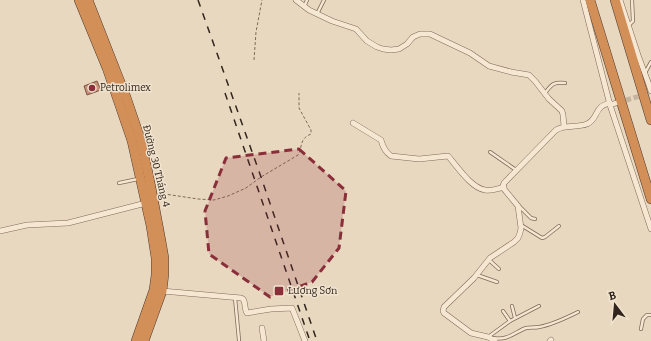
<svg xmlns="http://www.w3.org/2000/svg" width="651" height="341" viewBox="0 0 651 341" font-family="Bitter,serif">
<rect width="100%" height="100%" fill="#e9d8c0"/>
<path fill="#c49079" stroke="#7d5342" d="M97,81L101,90L87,95L84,86Z"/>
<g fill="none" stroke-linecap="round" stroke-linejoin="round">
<path stroke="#c4b49f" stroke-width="5" stroke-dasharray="5 2.5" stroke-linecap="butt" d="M619,102L644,95"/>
<g stroke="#806a5a" stroke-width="4">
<g id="lane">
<path d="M304,7L307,0"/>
<path d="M317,14L324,0"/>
<path d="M629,25L633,21L632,0"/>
<path d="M645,73L651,62"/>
<path d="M545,93C552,84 553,82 565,83"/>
<path d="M490,152L516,170"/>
<path d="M119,183L138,179"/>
<path d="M519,206L531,218L535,219"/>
<path d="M521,225L542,238L545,237L559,226"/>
<path d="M489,260L499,269"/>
<path d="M477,275L497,282"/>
<path d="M235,298L239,340"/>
<path d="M512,306L515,318"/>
<path d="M503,311L510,321"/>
<path d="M641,329L643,319L647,315H651"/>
<path d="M488,337L510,321L539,306"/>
<path d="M494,338C507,341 515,332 526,328C530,327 535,328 539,327C551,325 566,318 578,312"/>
</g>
</g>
<g stroke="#806a5a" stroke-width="6">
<g id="street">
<path d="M296,0L309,10L332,21L356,29L367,41L377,47L383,49L391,50L399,49L407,44L413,37L420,34H430L470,53L489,66L511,72L529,75L535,81L549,99L562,111L563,115L564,126"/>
<path d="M583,0L610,105L651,229"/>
<path d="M620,0L638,55L648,82L651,91"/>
<path d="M610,105L616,103"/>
<path d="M353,123L381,140C383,147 385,152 391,156L419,159L448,156C457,166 471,188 485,190C491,191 498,189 504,187"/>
<path d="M0,231L27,225L68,223L146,203"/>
<path d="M162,291L241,298L243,299C246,303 244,309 247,313L271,309L292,308L305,341"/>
<path d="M262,328L264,341"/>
<path d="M495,341L488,337L471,333L444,313L443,311L444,307L474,278L490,258L514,242L518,238L520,233L521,228L518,206L504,189L503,186L504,183L556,130C566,124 577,128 587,124C596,120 595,112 601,107C603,105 607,104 610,103"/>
<path d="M550,341L551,340"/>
</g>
</g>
<g stroke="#4e3a2e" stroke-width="10">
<g id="highway">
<path d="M79,0L107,68L132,141L151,226L156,258V275L154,290L136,341"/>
<path d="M88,0L126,97L140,138L149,177L161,241L164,258V274L162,291L144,341"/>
<path d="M590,0L651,199"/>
<path d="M615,0L651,120"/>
</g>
</g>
<g stroke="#806a5a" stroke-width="1" stroke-dasharray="3 2" stroke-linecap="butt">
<path d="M254,60L256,32L262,0"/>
<path d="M158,193L198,199L214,200L228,196L246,188L261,177L298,155C303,146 299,139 311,134V130L299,108V93"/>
</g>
<use href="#lane" stroke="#f5e7d2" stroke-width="2.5"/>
<use href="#street" stroke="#f5e7d2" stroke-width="5"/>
<use href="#highway" stroke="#d28f57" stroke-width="9"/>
<g stroke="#31251d" stroke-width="1.5" stroke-dasharray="7 7" stroke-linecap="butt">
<path d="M198,0L261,177L317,341"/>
<path d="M225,93L310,341"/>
</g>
</g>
<path fill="#8a2f3a" fill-opacity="0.2" stroke="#8a2f3a" stroke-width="3" stroke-dasharray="8 5" stroke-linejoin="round" d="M299,149L346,191L339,248L312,282L270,297L209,254L205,211L226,158Z"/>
<g fill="#8a2f3a" stroke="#f1e4cf" stroke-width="1.5">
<circle cx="92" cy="88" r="4"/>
<rect x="274" y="286" width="10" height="10" rx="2"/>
</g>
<g text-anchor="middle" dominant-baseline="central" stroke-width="3" stroke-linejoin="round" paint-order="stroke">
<g font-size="10" fill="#31251d" stroke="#f1e4cf" text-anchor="start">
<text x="100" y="88">Petrolimex</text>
<text x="288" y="291">Lương Sơn</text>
</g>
<g font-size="10" fill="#31251d" stroke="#f1e4cf">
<text transform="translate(156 166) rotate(76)">Đường 30 Tháng 4</text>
</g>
</g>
<g transform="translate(615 305) rotate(344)" stroke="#f1e4cf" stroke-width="3" paint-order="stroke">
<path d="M0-3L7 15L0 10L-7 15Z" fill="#31251d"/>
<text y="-6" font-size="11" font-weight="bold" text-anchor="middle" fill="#31251d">B</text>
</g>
</svg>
